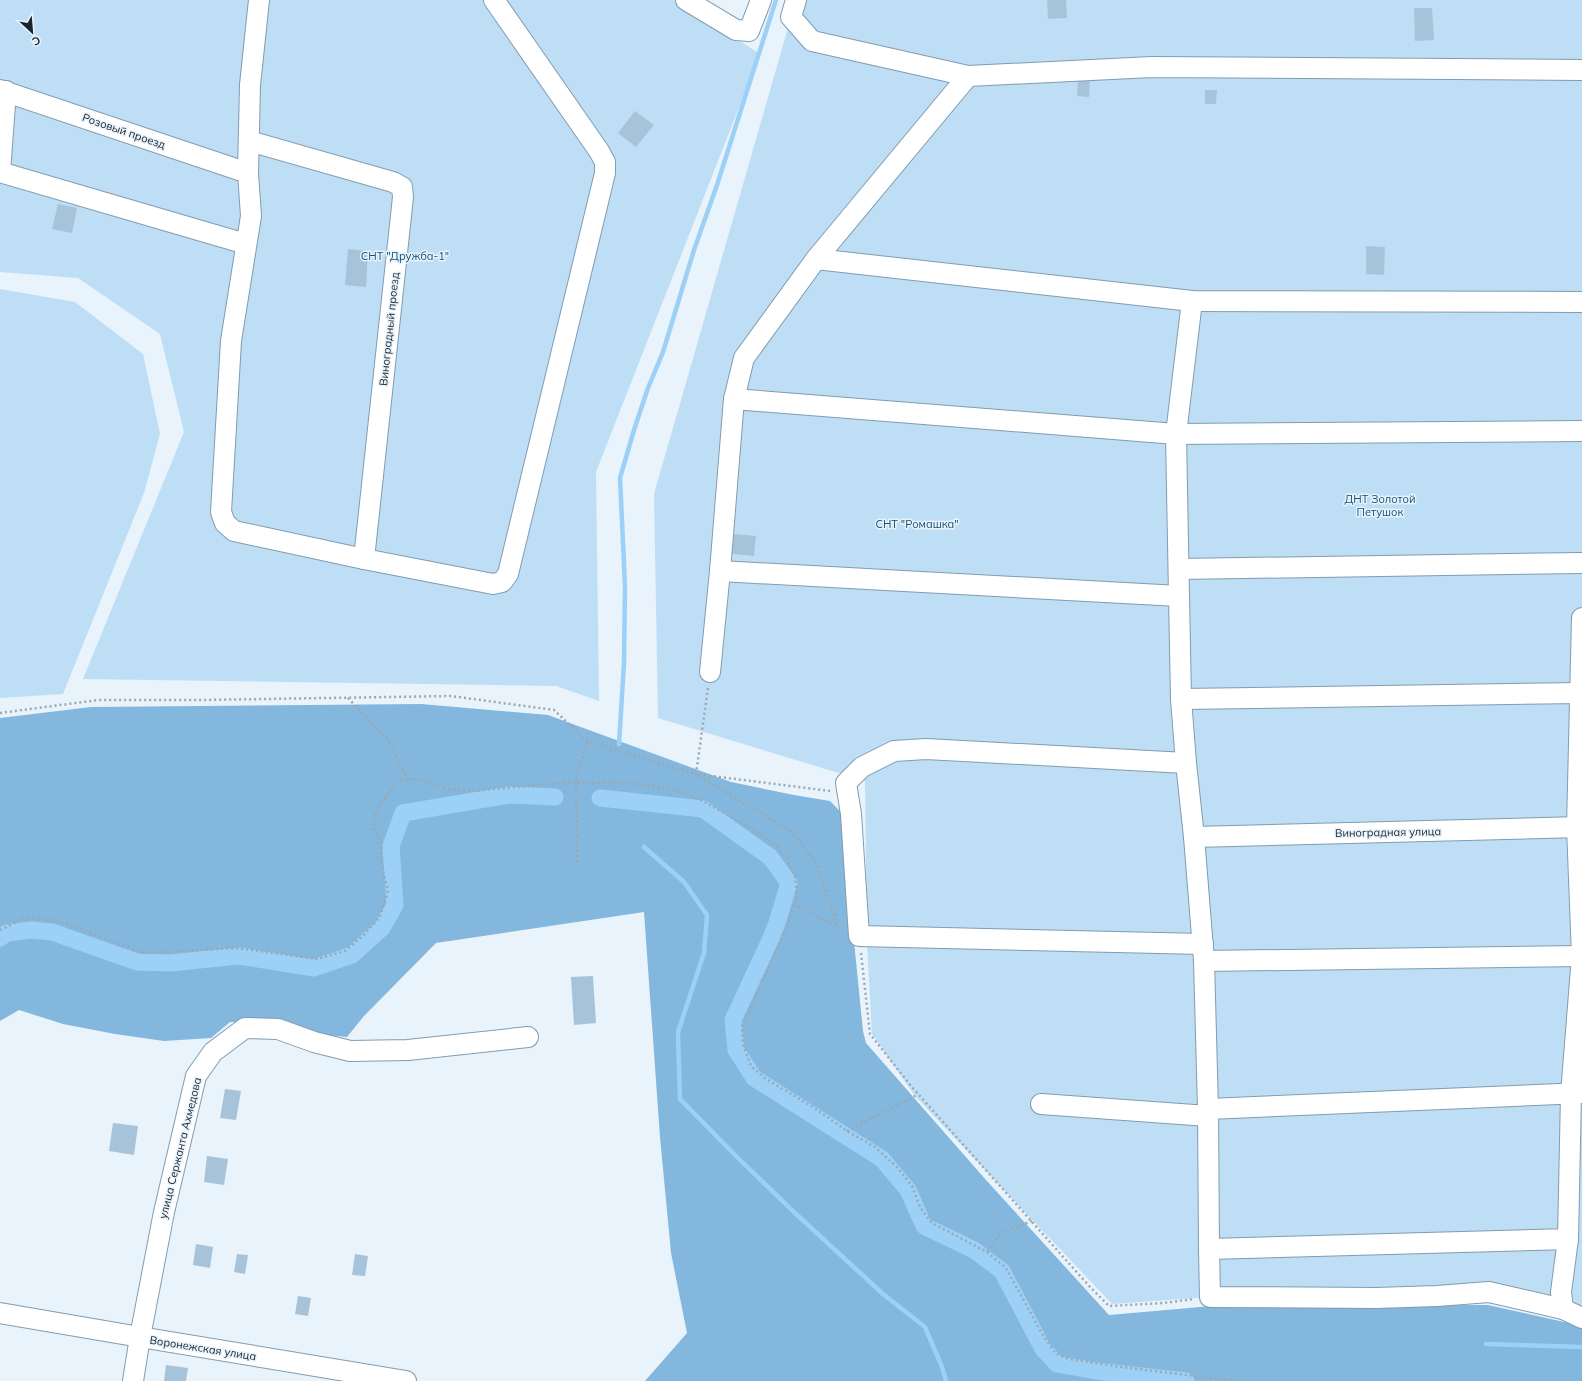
<svg xmlns="http://www.w3.org/2000/svg" width="1582" height="1381" viewBox="0 0 1582 1381" font-family="Mulish,sans-serif">
<rect width="100%" height="100%" fill="#e8f3fc"/>
<g fill="#bedef6">
<path d="M0,0H676L760,54L596,472L599,701L556,686L83,679L184,432L160,334L78,278L0,272Z"/>
<path d="M796,0H1582V1315L1489,1298L1210,1297L1112,1304L915,1096L872,1034L867,944L865,781L658,718L654,494Z"/>
<path d="M0,289L75,302L143,354L160,434L144,493L63,694L0,698Z"/>
</g>
<path fill="#84b7dd" d="M421,704L548,715L731,782L794,795L830,801L841,812L863,1031L866,1043L986,1180L1109,1315L1212,1306L1488,1305L1582,1326V1381H645L687,1333L671,1253L660,1137L644,912L436,943L364,1016L347,1037L308,1033L269,1023L230,1022L211,1038L164,1041L115,1034L63,1024L19,1010L0,1021V718L91,707Z"/>
<g fill="none" stroke-linecap="round" stroke-linejoin="round">
<g stroke="#9cd0f7" stroke-width="4.5">
<path d="M619,744L624,663L625,586L620,478L634,430L648,388L663,352L694,250L717,185L776,0"/>
<path d="M644,847L684,882L707,915L704,953L678,1032L680,1099L737,1157L796,1214L883,1294L925,1327L942,1367L946,1381"/>
<path d="M1486,1344L1582,1347"/>
</g>
<g stroke="#9cd0f7" stroke-width="17">
<path d="M600,798L703,809L770,857L789,883L777,923L771,938L733,1020L736,1050L754,1078L882,1159L908,1190L924,1226L974,1250L1002,1271L1043,1349L1057,1364L1096,1371L1186,1381"/>
<path d="M0,938L7,933L31,930L52,932L137,962L170,963L239,956L314,968L352,955L382,928L395,905L391,846L403,813L509,795L555,797"/>
</g>
</g>
<g fill="#a7c3d9">
<path d="M1047,0H1066L1067,18L1048,19Z"/>
<path d="M1414,8H1432L1434,40L1415,41Z"/>
<path d="M1078,78H1090L1089,97L1077,96Z"/>
<path d="M1205,90H1217L1216,104H1205Z"/>
<path d="M635,111L654,125L636,147L618,133Z"/>
<path d="M58,204L77,208L72,233L52,229Z"/>
<path d="M1366,246L1385,247L1384,275L1366,274Z"/>
<path d="M348,249L368,251L366,287L345,285Z"/>
<path d="M734,534L756,536L754,556L732,554Z"/>
<path d="M593,976L596,1023L574,1025L571,977Z"/>
<path d="M225,1089L241,1091L236,1120L220,1118Z"/>
<path d="M113,1123L138,1126L134,1155L109,1151Z"/>
<path d="M207,1156L228,1159L224,1185L204,1182Z"/>
<path d="M196,1244L213,1247L210,1268L193,1265Z"/>
<path d="M237,1254L248,1255L245,1274L234,1272Z"/>
<path d="M355,1254L368,1256L365,1276L352,1275Z"/>
<path d="M298,1296L311,1298L308,1316L295,1314Z"/>
<path d="M166,1365L188,1368L186,1381H164Z"/>
</g>
<g fill="none" stroke-linecap="round" stroke-linejoin="round">
<g stroke="#819cb1" stroke-width="22">
<g id="minor">
<path d="M259,0L250,85L248,173L251,216L231,341L221,512L225,523L234,531L364,559L493,584L502,582L508,574L605,173V162L599,151L494,0"/>
<path d="M686,0L736,30L749,31L761,0"/>
<path d="M796,0L791,17L812,41L968,76L1152,67L1582,70"/>
<path d="M968,76L816,259L1192,301L1582,302"/>
<path d="M0,90L248,173"/>
<path d="M249,141L393,182L402,187L403,197L364,559"/>
<path d="M0,172L246,244"/>
<path d="M0,172L6,91"/>
<path d="M1192,301L1176,434L1179,596L1181,699L1186,763L1194,837L1204,961L1208,1109L1209,1249L1568,1239L1571,1094L1582,956L1577,827L1582,618"/>
<path d="M734,399L1176,434L1582,431"/>
<path d="M1179,569L1582,563"/>
<path d="M720,571L1179,596"/>
<path d="M710,672L720,571L734,399L744,358L816,259"/>
<path d="M1181,699L1582,693"/>
<path d="M1186,763L926,749L894,751L862,767L846,783L851,814L859,936L1203,944"/>
<path d="M1194,837L1582,827"/>
<path d="M1204,961L1582,956"/>
<path d="M1041,1104L1208,1116"/>
<path d="M1208,1109L1582,1093"/>
<path d="M1568,1239L1561,1292L1563,1309L1582,1318"/>
<path d="M1209,1249L1210,1297L1376,1298L1437,1296L1489,1292L1563,1309"/>
<path d="M0,1313L140,1337L406,1381"/>
<path d="M133,1381L140,1337L164,1212L196,1076L213,1052L245,1028L278,1029L314,1042L350,1051L408,1050L528,1037"/>
</g>
</g>
<g stroke="#9ca7b0" stroke-width="2.5" stroke-dasharray="2 3" stroke-linecap="butt">
<path d="M708,688L696,774L830,791"/>
<path d="M348,698L388,740L408,780"/>
<path d="M0,713L98,700H202L451,696L554,710L588,742L696,774L740,801L791,831L816,863L839,928L841,929"/>
<path d="M577,862L576,777L588,742"/>
<path d="M794,905L839,927"/>
<path d="M0,930L24,918L52,920L70,925L143,953L236,948L317,959L345,951L364,935L380,917L388,890L381,863V841L372,822L380,805L398,780L417,779L448,789L471,791L561,783H621L651,785L678,791L703,801L755,831L777,846L787,858L795,876L797,897L787,926L742,1027L743,1045L751,1066L766,1079L813,1107L847,1131L875,1147L897,1167L912,1186L920,1207L932,1223L987,1252L1006,1268L1041,1332L1055,1353L1069,1359L1121,1367L1237,1381"/>
<path d="M861,953L870,1034L911,1086L1090,1287L1109,1306L1164,1303L1194,1299"/>
<path d="M847,1131L915,1096L918,1094"/>
<path d="M987,1252L1001,1233L1032,1221"/>
</g>
<use href="#minor" stroke="#fff" stroke-width="20"/>
</g>
<g text-anchor="middle" dominant-baseline="central" stroke-width="3" stroke-linejoin="round" paint-order="stroke">
<g font-size="11" fill="#19242c" stroke="#e8f3fc">
<text transform="translate(124 131) rotate(19)">Розовый проезд</text>
<text transform="translate(389 329) rotate(-84)">Виноградный проезд</text>
<text transform="translate(1388 832) rotate(-1)">Виноградная улица</text>
<text transform="translate(180 1148) rotate(-76)">улица Сержанта Ахмедова</text>
<text transform="translate(203 1348) rotate(9)">Воронежская улица</text>
</g>
<g font-size="11" fill="#135075" stroke="#e8f3fc">
<text x="405" y="256">СНТ "Дружба-1"</text>
<text x="1380" y="499">ДНТ Золотой<tspan x="1380" dy="13">Петушок</tspan></text>
<text x="917" y="524">СНТ "Ромашка"</text>
</g>
</g>
<g transform="translate(32 32) rotate(154)" stroke="#e8f3fc" stroke-width="3" paint-order="stroke">
<path d="M0-3L7 15L0 10L-7 15Z" fill="#19242c"/>
<text y="-6" font-size="11" font-weight="bold" text-anchor="middle" fill="#19242c">С</text>
</g>
</svg>
